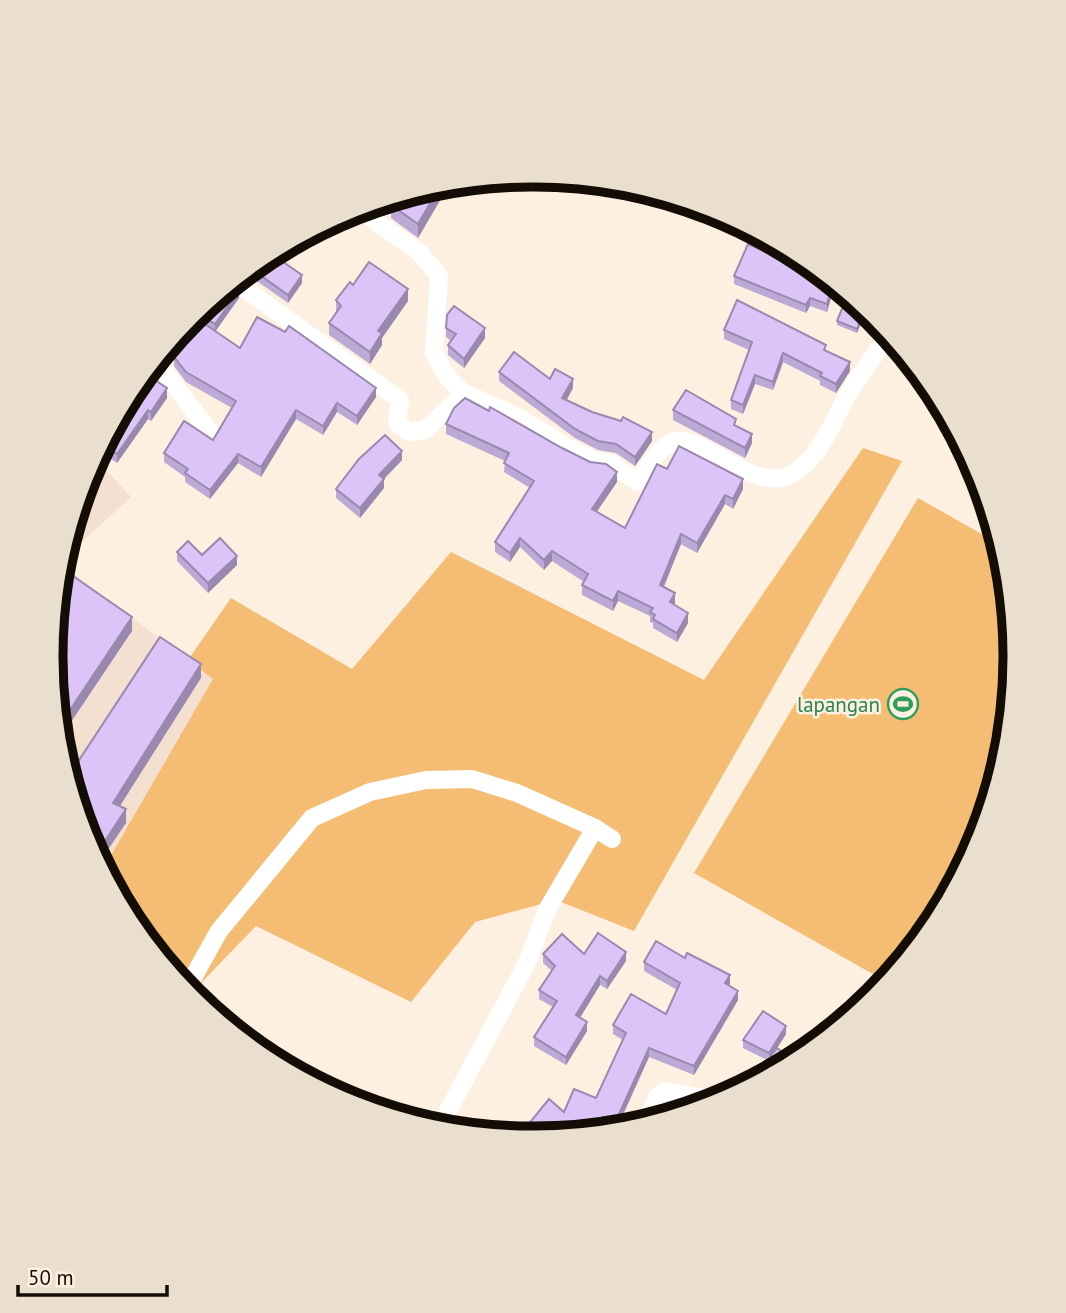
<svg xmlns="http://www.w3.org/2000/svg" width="1066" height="1313" viewBox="0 0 1066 1313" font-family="'PT Sans',sans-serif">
<rect width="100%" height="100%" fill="#fdf0e0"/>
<g fill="#f3e0d1">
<path d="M95,458L131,497L61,561L88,472Z"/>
<path d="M60,564L214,679L103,869L87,841L60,750L51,657Z"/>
</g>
<g fill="#f5bd74">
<path d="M863,448L902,461L634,931L556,900L475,922L411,1002L256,926L200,984L195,1000L132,924L103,869L213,679L188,660L231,598L352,669L451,552L704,680Z"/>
<path d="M918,498L1001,545C1007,566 1008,586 1010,608C1021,719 994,829 934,924C921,944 903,963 887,982L694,873Z"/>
</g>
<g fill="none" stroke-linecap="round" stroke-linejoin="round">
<g stroke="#fff" stroke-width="18">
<path d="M357,208L420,253L439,276L434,353L448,378L464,393L518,417L567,447L595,461L610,463L638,482C647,469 657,448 673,442C701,431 754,496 792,474C823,456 832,420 850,391C862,372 876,353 889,334"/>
<path d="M234,281L400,400L397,423L409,432L425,430L464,393"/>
<path d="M171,342L160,366L209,431"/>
<path d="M186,990L219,931L312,818L370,792L426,780L472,779L517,793L595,828L612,839"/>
<path d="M742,1089L763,1070"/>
<path d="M647,1123L657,1097L664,1091L704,1098H726"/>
<path d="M442,1130L449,1109L526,965L548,908L595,828"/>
</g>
</g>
<g fill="#bda9d6">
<path d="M439,183L418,238L391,218V205Z"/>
<path d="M287,244L279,259L302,283L288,303L251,277L243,273L265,255Z"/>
<path d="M802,256V258L805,259L835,284L827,312L810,306L806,313L734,284V276Z"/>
<path d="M231,283L239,298L215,331L240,348L376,397L357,425L337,412L323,435L296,419L261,477L238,463L210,499L185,482V477L164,462V453L213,440L232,408L186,382L174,366V357L200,324L190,318Z"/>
<path d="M353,285L408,301L382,338V345L370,364L329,335V323L336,313V300Z"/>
<path d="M864,316L857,333L837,325V321Z"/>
<path d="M446,328L485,338L464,368L448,355V345L451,341L446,337Z"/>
<path d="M724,330L826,351L850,371L836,393L820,385V381L783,362L773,390L755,384L743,414L731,409V400L749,350L724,339Z"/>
<path d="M499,372L550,379L573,388L567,400L652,441L635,466L616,453L598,450L575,438L499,381Z"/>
<path d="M132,388L167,398L151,421L148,419L117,463L99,451Z"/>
<path d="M673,410L736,426L752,443L745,458L673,420Z"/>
<path d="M446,424L617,482L597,512L625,528L667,469L743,489L733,509L725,504L697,553L681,544L664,587L675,603L674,605L688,623L677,642L653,628V623L650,622V616L618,601L613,611L582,595V585L584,582L552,561L544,570L520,547L510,562L495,552V542L530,488L504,472L505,461L446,434Z"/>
<path d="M402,460L384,479V488L360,518L336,498V489Z"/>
<path d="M177,552L202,555L237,565L208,593L177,561Z"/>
<path d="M543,954H584L626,961L607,989L600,985L580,1018L587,1031L566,1065L534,1046V1037L553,1007L539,999V990L552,971L543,963Z"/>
<path d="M644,962L730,984L729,986L738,1000L694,1075L649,1057L616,1131H614L603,1127L529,1136L527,1135V1126L596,1098L623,1040L613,1034V1025L666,1014L677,990L644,971Z"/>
<path d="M786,1034L777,1048L795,1061L774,1072L771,1062V1057L769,1061L743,1048V1040Z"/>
</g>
<g fill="#9a89ae">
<path d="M451,182L418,238V224L442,183Z"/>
<path d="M287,244L276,265V257L281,247Z"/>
<path d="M302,275V283L288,303V295Z"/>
<path d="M833,282L835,284L827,312V304Z"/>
<path d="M408,289V301L382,338V345L370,364V352L378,331Z"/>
<path d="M239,290V298L215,332V324Z"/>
<path d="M810,298V306L806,313V305Z"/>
<path d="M864,311V316L857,333V329Z"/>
<path d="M485,328V338L464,368V359Z"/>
<path d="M783,353V362L773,390V382Z"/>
<path d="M850,362V371L836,393V384Z"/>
<path d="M755,375V384L743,414V405Z"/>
<path d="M573,379V388L562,407V398Z"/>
<path d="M167,388V398L151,421V412Z"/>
<path d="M376,388V397L357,425V416Z"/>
<path d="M337,403V412L323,435V426Z"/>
<path d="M148,410V419L117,463V454Z"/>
<path d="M296,410V419L261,477V467Z"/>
<path d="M652,432V441L635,466V457Z"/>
<path d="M752,434V443L745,458V448Z"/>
<path d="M402,451V460L379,484V475Z"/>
<path d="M238,454V463L210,499V490Z"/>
<path d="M617,472V482L592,518V509Z"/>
<path d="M384,479V488L360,518V508Z"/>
<path d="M743,479V489L733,509V499Z"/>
<path d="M725,495V504L697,553V543Z"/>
<path d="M681,534V544L660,595V585Z"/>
<path d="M520,538V547L510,562V553Z"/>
<path d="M552,551V561L544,570V560Z"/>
<path d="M237,556V565L208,593V583Z"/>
<path d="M618,591V601L613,611V601Z"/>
<path d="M675,593V603L670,612V602Z"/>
<path d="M688,613V623L677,642V633Z"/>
<path d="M132,617V631L59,740L58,728Z"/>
<path d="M201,664V678L113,817V803Z"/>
<path d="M126,809V823L99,863L95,856Z"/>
<path d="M626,952V961L607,989V981Z"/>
<path d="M730,975V984L725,992V983Z"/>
<path d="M600,976V985L576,1024V1015Z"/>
<path d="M738,991V1000L694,1075V1066Z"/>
<path d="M587,1022V1031L566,1065V1057Z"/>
<path d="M786,1026V1034L769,1061V1053Z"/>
<path d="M649,1048V1057L615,1131V1123Z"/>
<path d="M603,1117V1127L598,1132L589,1133Z"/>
</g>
<g fill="#dcc4f9" stroke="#9a89ae" stroke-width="2">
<path d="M439,183H442L418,224L391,205L396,197Z"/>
<path d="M748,244L781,259L785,247L800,255L799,257L805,259L833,282L827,304L810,298L806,305L734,276Z"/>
<path d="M281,247L276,257L302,275L288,295L250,268L265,255Z"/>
<path d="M369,262L408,289L378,331L382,333L370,352L329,323L341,306L336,300L350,282L353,285Z"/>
<path d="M231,283L239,290L215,324L195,313Z"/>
<path d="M737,300L826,345L824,350L850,362L836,384L820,376L822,373L783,353L773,382L755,375L743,405L731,400L752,342L724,330Z"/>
<path d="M844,304L864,311L857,329L837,321Z"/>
<path d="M454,306L485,328L464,359L448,345L456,334L446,328L447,315Z"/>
<path d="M257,317L285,332L289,326L376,388L357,416L337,403L323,426L296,410L261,467L238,454L210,490L185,473L188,469L164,453L184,421L213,440L236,401L186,372L174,357L202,322L240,348Z"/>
<path d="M514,352L550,379L555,369L573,379L562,398L592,412L621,421L623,417L652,432L635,457L616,444L598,441L575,429L499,372Z"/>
<path d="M144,373L167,388L151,412L148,410L117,454L102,444L132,388Z"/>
<path d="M686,390L736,419L734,425L752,434L745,448L673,410Z"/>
<path d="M465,398L489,411L490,407L562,448L590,462L606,464L617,472L592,509L625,528L657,464L667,469L679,446L743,479L733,499L725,495L697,543L681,534L660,585L675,593L670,602L688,613L677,633L653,619L655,615L650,612L653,608L618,591L613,601L582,585L588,574L552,551L544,560L520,538L510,553L495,542L534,481L504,463L509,453L446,424L454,408Z"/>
<path d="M385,435L402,451L379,475L384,479L360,508L336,489L359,459Z"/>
<path d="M220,538L237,556L208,583L177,552L188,541L202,555Z"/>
<path d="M60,567L132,617L58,728L51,656Z"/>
<path d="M160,637L201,664L113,803L126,809L95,856L87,841L68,777Z"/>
<path d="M598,933L626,952L607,981L600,976L576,1015L587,1022L566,1057L534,1037L557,1001L539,990L555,966L543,954L562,934L584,954Z"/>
<path d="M656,941L685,958L687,953L730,975L725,983L738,991L694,1066L649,1048L615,1123L603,1117L589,1133L533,1139L527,1138L533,1131L527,1126L549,1099L564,1112L574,1089L596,1098L626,1033L613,1025L631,994L666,1014L680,983L644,962Z"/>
<path d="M763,1011L786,1026L769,1053L743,1040Z"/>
<path d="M843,1018L846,1020L833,1031Z"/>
<path d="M777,1048L795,1061L780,1069L774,1065L771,1055Z"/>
<path d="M701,1104L706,1106L697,1108Z"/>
<path d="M663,1105L681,1113L653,1121Z"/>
</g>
<defs>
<g id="stadium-ring" transform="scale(1.575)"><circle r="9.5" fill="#fdf0e0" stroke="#2e9e5b" stroke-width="1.5"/><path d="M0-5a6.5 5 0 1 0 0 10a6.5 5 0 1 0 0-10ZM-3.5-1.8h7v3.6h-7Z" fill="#2e9e5b"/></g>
</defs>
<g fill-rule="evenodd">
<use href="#stadium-ring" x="903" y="704"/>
</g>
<g text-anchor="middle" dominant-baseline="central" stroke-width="5" stroke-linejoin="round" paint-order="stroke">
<g font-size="21" fill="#27864d" stroke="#fdf0e0" text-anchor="end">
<text x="880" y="704">lapangan</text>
</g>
</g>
<path d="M0 0H1066V1313H0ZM532 187H534A469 469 0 0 1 1003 656V657A469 469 0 0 1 534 1126H532A469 469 0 0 1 63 657V656A469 469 0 0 1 532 187Z" fill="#eadece" fill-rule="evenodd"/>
<path fill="none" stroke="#140d05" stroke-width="9" d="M532 187H534A469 469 0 0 1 1003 656V657A469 469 0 0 1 534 1126H532A469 469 0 0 1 63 657V656A469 469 0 0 1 532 187Z"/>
<path d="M18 1285v10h149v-10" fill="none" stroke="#140d05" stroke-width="3.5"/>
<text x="28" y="1285" font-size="21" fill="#140d05" stroke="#fdf0e0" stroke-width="5" paint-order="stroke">50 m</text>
</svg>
